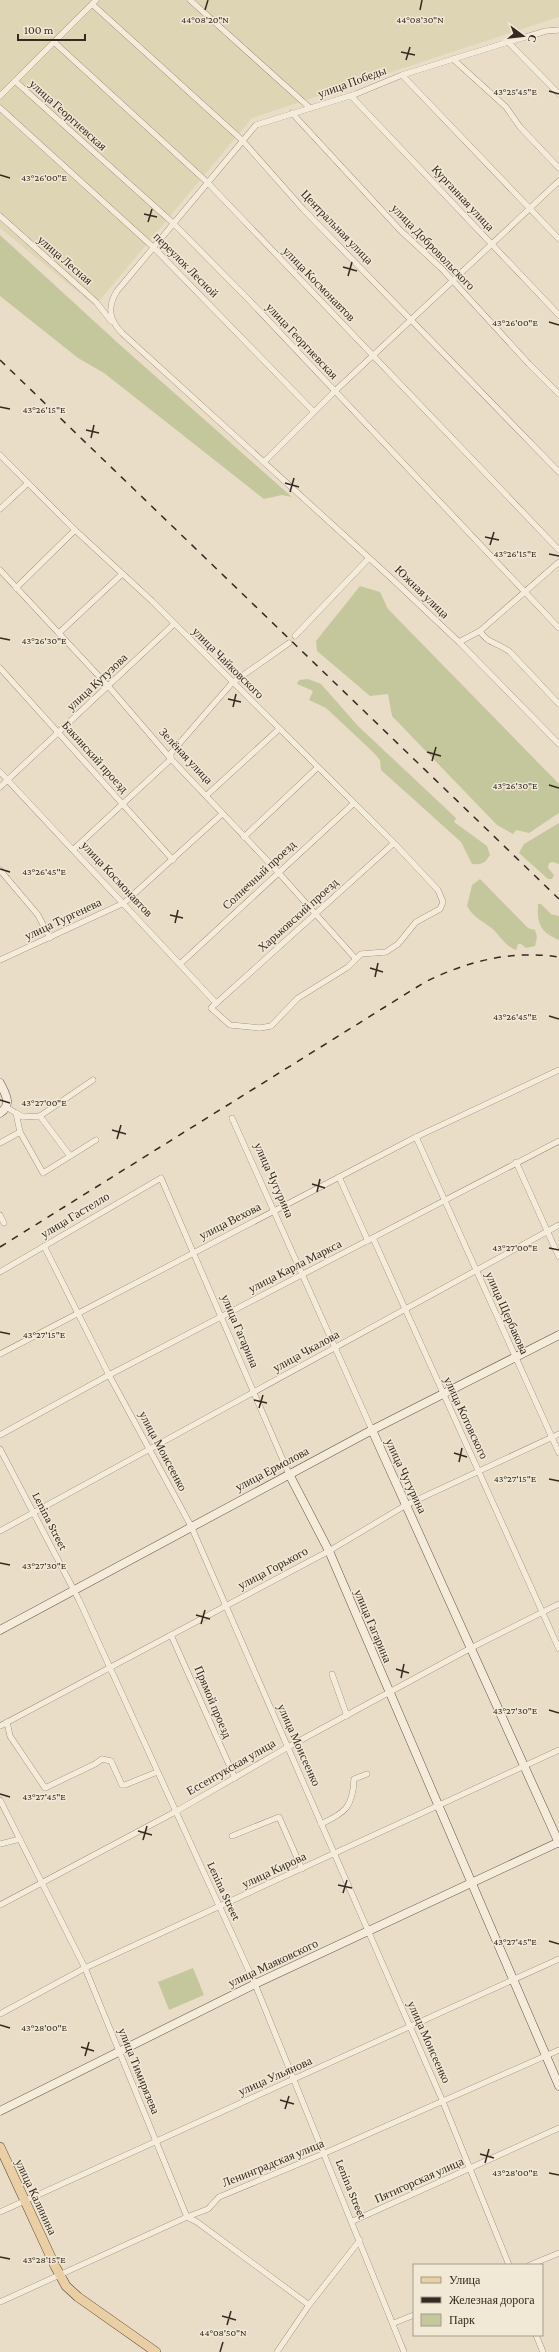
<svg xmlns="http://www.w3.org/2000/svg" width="559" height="2352" viewBox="0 0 559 2352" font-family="'Crimson Pro',serif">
<rect width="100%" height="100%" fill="#eaddc7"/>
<path fill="#ded5b5" d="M0,0H559V17L252,118L95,306L0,228Z"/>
<g fill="#c4c79c">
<path d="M0,235L119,344L292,497L282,495L264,499L104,373L78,358L0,296Z"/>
<path d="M360,586L380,592L388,609L559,784V813L529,833L516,830L513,834L497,825L392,716L388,694L370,696L317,651L316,641Z"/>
<path d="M308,679L321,684L358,726L456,818L454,822L487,846L490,855C485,863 482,865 472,864L461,842L381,770L380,760L373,752L326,708L309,700L313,691L297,684L299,680Z"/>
<path d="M559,823V864L553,862L549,863L548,868L554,875L552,879H548L519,853L524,844Z"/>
<path d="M480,879L528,928L535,930L537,937L535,946L526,948L521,944H518L516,950C504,946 500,934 490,927C481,920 473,917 467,906L472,885Z"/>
<path d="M538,904H541L551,914L559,916V940C540,932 537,924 538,904Z"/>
<path d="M193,1968L204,1995L169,2010L158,1982Z"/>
</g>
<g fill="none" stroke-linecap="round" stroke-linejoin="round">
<g stroke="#83705e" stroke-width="6">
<g id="street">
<path d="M190,0L310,108"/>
<path d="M92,4L242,140L303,209L559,472"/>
<path d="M54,42L207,182L559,550"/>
<path d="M508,42L559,94"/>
<path d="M453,59L506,107L520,127L559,168"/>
<path d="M402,75L508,42L546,31L559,30"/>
<path d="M15,81L173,223L249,300L559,628"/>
<path d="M0,96L96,0"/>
<path d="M351,96L559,315"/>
<path d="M0,108L153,247L314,412"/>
<path d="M292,113L400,230L442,269L529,364L559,394"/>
<path d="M0,216L96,302L111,321"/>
<path d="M559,239L402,75L356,94L256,125L117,291C107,307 109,320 122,333L390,577L459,642L559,744"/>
<path d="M0,455L75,530L152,601L394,843L438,890L443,902L440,909L416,922L398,944L386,952L361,954L348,967L298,998L271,1026L260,1028L230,1025L211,1008L394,843"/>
<path d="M265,461L334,392L559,181"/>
<path d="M0,509L28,483"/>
<path d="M0,570L109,687L171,759L278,872L355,958"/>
<path d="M16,588L75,530"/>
<path d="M480,631C487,644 500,643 510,652L559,704"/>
<path d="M59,633L122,574"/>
<path d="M295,636L369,558"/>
<path d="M459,642L480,631L559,562"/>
<path d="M0,668L173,860"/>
<path d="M0,772L216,1003"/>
<path d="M0,787L174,624"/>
<path d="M207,795L279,729"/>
<path d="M244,837L317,768"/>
<path d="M74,849L171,759V753L232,683L289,643"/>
<path d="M0,870L38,915L50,938"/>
<path d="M0,960L124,903L222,814"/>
<path d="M180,964L353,804"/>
<path d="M6,1107L16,1113L20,1132L43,1173L96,1140"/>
<path d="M16,1113L23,1117L40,1116L93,1080"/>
<path d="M40,1116L70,1156"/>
<path d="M232,1118L372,1430"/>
<path d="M416,1137L559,1453"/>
<path d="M0,1143L20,1132"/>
<path d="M516,1162L559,1257"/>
<path d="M339,1177L368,1241"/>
<path d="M0,1215L4,1223"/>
<path d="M373,1238L559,1649"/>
<path d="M44,1246L109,1375L191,1526L443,2102L509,2265"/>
<path d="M0,1272L161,1178L289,1474"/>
<path d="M0,1354L416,1137L559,1070"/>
<path d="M0,1435L109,1375L559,1141"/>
<path d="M0,1449L79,1600L255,1984L404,2352"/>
<path d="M0,1531L559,1225"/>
<path d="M171,1635L235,1778"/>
<path d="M332,1674L347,1716"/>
<path d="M7,1722L10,1736L45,1788L95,1764L102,1759L111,1761L122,1785H125L157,1772"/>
<path d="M0,1726L329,1551L406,1505L559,1434"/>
<path d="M0,1800L85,1968L187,2217L197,2222L309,2305"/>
<path d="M321,1824C345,1813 353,1807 354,1779L367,1774"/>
<path d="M232,1836L279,1817L302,1869"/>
<path d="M0,1844L20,1839"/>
<path d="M0,1905L175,1812L288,1747L471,1648L559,1604"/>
<path d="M0,2014L85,1968L559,1750"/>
<path d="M0,2212L559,1959"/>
<path d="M353,2221L559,2128"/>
<path d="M530,2265L559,2253"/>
<path d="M0,2302L187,2217L208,2209L219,2197L325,2153L559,2050"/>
<path d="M394,2323L414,2315"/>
<path d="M536,2335L543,2352"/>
<path d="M277,2352L309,2305L360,2240"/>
</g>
</g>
<g stroke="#655141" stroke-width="9">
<g id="secondary">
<path d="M0,1083C5,1093 13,1105 0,1113"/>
<path d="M372,1430L559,1843"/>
<path d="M289,1474L329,1551L559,2086"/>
<path d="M0,1630L372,1430L559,1335"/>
<path d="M0,2111L255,1984L559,1842"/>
</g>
</g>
<g stroke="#523f32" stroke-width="10">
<path id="primary" d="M0,2147L55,2266L66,2286L78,2297L156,2352"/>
</g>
<use href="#street" stroke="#f5ebda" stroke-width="5.5"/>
<use href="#secondary" stroke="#f5ebda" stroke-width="8"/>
<use href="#primary" stroke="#e9cfa3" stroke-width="9"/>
<g stroke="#352920" stroke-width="1.5" stroke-dasharray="7 7" stroke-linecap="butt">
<path d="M0,360L559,899"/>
<path d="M0,1247L425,982C468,961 511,950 559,957"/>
</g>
</g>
<path fill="none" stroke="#352920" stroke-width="1.5" d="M205,10L208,0M420,10L422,0M401,52L415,55M406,60L410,47M549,91L559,94M0,175L10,178M144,214L157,217M148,222L152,209M343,267L357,271M348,276L352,262M549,322L559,325M0,407L10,409M86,430L99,433M91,438L94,425M285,483L299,487M290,492L294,478M485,537L499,540M490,545L494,532M549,554L559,556M0,638L10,640M228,699L241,702M233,707L236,694M427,752L441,756M432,761L436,747M549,785L559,788M0,869L10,872M170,915L183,918M175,923L178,910M370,968L383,972M375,977L378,963M549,1016L559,1019M0,1100L10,1103M112,1130L126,1134M117,1139L121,1125M312,1184L325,1188M317,1192L320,1179M549,1248L559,1250M0,1332L10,1334M254,1400L267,1403M259,1408L263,1395M454,1453L467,1457M459,1462L462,1448M549,1479L559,1481M0,1563L10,1565M196,1615L210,1619M201,1624L205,1610M396,1669L409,1673M401,1678L404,1664M549,1710L559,1713M0,1794L10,1797M138,1831L152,1835M143,1840L147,1826M338,1885L352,1888M343,1893L347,1880M549,1941L559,1944M0,2025L10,2028M81,2047L94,2051M85,2056L89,2042M280,2100L294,2104M285,2109L289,2096M480,2154L494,2158M485,2163L489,2149M549,2173L559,2175M0,2257L10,2259M222,2316L236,2320M227,2325L231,2311M220,2352L223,2342"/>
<g text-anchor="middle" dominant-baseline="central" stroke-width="3" stroke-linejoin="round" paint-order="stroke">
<g font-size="12" fill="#352920" stroke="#f2e8d6">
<text transform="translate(352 82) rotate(-20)">улица Победы</text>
<text transform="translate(68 115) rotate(42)">улица Георгиевская</text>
<text transform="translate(463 198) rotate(47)">Курганная улица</text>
<text transform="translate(337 227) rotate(46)">Центральная улица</text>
<text transform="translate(433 247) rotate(46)">улица Добровольского</text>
<text transform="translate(65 260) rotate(41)">улица Лесная</text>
<text transform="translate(186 265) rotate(45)">переулок Лесной</text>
<text transform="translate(319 284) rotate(46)">улица Космонавтов</text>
<text transform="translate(302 341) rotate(47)">улица Георгиевская</text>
<text transform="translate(422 592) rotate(44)">Южная улица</text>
<text transform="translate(228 663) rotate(45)">улица Чайковского</text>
<text transform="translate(97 682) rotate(-43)">улица Кутузова</text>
<text transform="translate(186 756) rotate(47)">Зелёная улица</text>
<text transform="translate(95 757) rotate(48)">Бакинский проезд</text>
<text transform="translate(259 875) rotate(-43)">Солнечный проезд</text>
<text transform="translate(117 879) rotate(47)">улица Космонавтов</text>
<text transform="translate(298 915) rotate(-42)">Харьковский проезд</text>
<text transform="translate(63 919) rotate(-25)">улица Тургенева</text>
<text transform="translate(274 1180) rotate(66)">улица Чугурина</text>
<text transform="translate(75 1215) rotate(-31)">улица Гастелло</text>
<text transform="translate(230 1221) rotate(-27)">улица Вехова</text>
<text transform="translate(295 1266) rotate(-27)">улица Карла Маркса</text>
<text transform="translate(507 1313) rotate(66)">улица Щербакова</text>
<text transform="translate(240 1331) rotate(67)">улица Гагарина</text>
<text transform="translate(306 1351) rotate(-29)">улица Чкалова</text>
<text transform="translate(466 1418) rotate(65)">улица Котовского</text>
<text transform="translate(163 1451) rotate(62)">улица Моисеенко</text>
<text transform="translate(272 1469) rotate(-28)">улица Ермолова</text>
<text transform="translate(406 1476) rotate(65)">улица Чугурина</text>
<text transform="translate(50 1521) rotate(63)">Lenina Street</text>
<text transform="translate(273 1568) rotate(-28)">улица Горького</text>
<text transform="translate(373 1626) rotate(67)">улица Гагарина</text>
<text transform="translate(213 1702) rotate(67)">Прямой проезд</text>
<text transform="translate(299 1745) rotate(66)">улица Моисеенко</text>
<text transform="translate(231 1767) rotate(-30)">Ессентукская улица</text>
<text transform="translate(274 1870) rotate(-25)">улица Кирова</text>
<text transform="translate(224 1891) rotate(65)">Lenina Street</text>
<text transform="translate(273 1963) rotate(-25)">улица Маяковского</text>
<text transform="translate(429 2042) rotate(66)">улица Моисеенко</text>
<text transform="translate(139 2071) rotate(68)">улица Тимирязева</text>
<text transform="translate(275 2076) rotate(-24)">улица Ульянова</text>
<text transform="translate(273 2163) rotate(-22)">Ленинградская улица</text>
<text transform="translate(419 2180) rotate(-24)">Пятигорская улица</text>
<text transform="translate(351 2189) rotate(68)">Lenina Street</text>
<text transform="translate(36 2197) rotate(65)">улица Калинина</text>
</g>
</g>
<g font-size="10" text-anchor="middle" fill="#352920" stroke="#f2e8d6" stroke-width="3" stroke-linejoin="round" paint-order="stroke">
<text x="205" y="23">44°08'20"N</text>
<text x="420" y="23">44°08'30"N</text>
<text x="515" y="95">43°25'45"E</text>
<text x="44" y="181">43°26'00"E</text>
<text x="515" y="326">43°26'00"E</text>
<text x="44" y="413">43°26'15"E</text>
<text x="515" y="557">43°26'15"E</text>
<text x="44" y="644">43°26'30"E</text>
<text x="515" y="789">43°26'30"E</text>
<text x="44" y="875">43°26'45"E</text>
<text x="515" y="1020">43°26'45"E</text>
<text x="44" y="1106">43°27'00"E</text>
<text x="515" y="1251">43°27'00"E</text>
<text x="44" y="1338">43°27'15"E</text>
<text x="515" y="1482">43°27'15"E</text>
<text x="44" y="1569">43°27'30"E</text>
<text x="515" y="1714">43°27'30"E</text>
<text x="44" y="1800">43°27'45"E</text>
<text x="515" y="1945">43°27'45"E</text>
<text x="44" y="2031">43°28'00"E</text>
<text x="515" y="2176">43°28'00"E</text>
<text x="44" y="2263">43°28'15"E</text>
<text x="223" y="2336">44°08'50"N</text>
</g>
<rect x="413" y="2264" width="130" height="72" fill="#f2e8d6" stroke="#a69c8d"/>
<rect x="421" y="2277" width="20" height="6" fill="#e9cfa3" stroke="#a69c8d"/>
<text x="449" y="2284" font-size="12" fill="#352920">Улица</text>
<rect x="421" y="2297" width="20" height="6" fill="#352920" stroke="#a69c8d"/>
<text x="449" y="2304" font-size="12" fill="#352920">Железная дорога</text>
<rect x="421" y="2314" width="20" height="12" fill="#c4c79c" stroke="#a69c8d"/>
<text x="449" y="2324" font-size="12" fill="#352920">Парк</text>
<g transform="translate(523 36) rotate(105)" stroke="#f2e8d6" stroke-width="3" paint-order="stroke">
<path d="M0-3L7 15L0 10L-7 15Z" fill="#352920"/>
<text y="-6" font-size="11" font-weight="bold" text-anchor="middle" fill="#352920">С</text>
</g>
<path d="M18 34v6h67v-6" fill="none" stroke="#352920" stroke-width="2"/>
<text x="24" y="34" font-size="12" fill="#352920" stroke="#f2e8d6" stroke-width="3" paint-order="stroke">100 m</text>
</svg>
